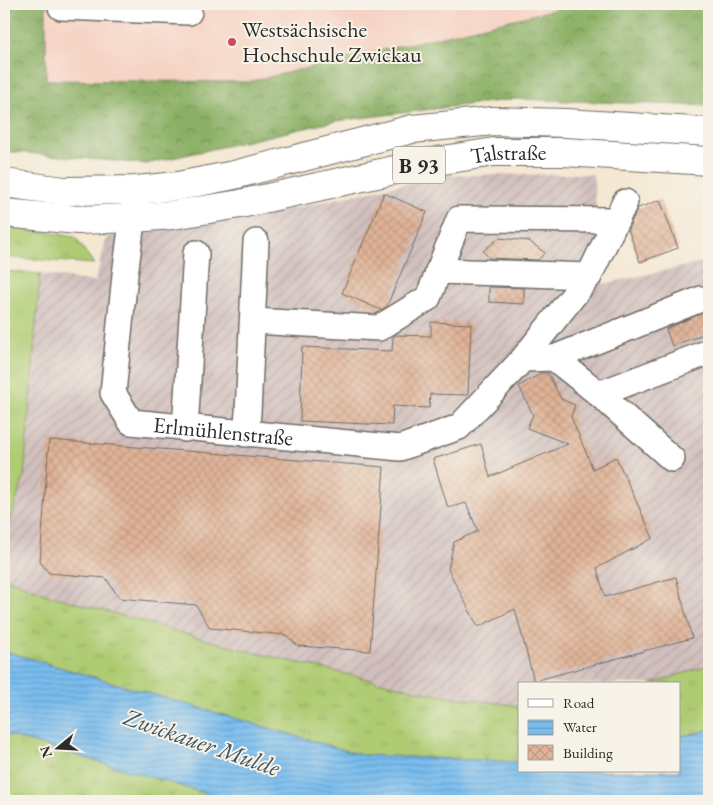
<svg xmlns="http://www.w3.org/2000/svg" width="713" height="805" viewBox="0 0 713 805" font-family="'EB Garamond',serif">
<defs>
<pattern id="industrial-furrows" width="10" height="10" patternUnits="userSpaceOnUse" patternTransform="scale(1.25)"><rect width="10" height="10" fill="#d1bfbd"/><path d="M-1 1l2-2M0 10L10 0M9 11l2-2" fill="none" stroke="#b4a4a3"/></pattern>
<pattern id="grass-tufts" width="24" height="20" patternUnits="userSpaceOnUse" patternTransform="scale(1.25)"><rect width="24" height="20" fill="#afcc73"/><path d="M3 7l-1-3M5 7V3M7 7l1-3M15 17l-1-3M17 17v-4M19 17l1-3" fill="none" stroke="#97af64"/></pattern>
<pattern id="forest-crowns" width="20" height="18" patternUnits="userSpaceOnUse" patternTransform="scale(1.25)"><rect width="20" height="18" fill="#8bb065"/><path d="M2 6a3 3 0 1 1 6 0M12 15a3 3 0 1 1 6 0" fill="none" stroke="#728f53"/></pattern>
<pattern id="water-rules" width="6" height="5" patternUnits="userSpaceOnUse" patternTransform="scale(1.25)"><rect width="6" height="5" fill="#79bdef"/><path d="M0 2.5h6" fill="none" stroke="#639ac2"/></pattern>
<pattern id="building-cross-hatch" width="8" height="8" patternUnits="userSpaceOnUse" patternTransform="scale(1.25)"><rect width="8" height="8" fill="#e0b397"/><path d="M0 0l8 8M0 8l8-8" fill="none" stroke="#c09a82"/></pattern>
</defs>
<rect width="100%" height="100%" fill="#f7f3e8"/>
<filter id="ink" filterUnits="userSpaceOnUse"><feTurbulence type="fractalNoise" baseFrequency=".02" numOctaves="2"/><feDisplacementMap in="SourceGraphic" scale="10" xChannelSelector="R" yChannelSelector="G"/><feConvolveMatrix kernelMatrix="1 2 1 2 8 2 1 2 1" color-interpolation-filters="sRGB"/></filter>
<filter id="wash" filterUnits="userSpaceOnUse"><feTurbulence type="fractalNoise" baseFrequency=".0096" numOctaves="4" result="noise"/><feDisplacementMap in="SourceGraphic" scale="20" xChannelSelector="R" yChannelSelector="G"/><feGaussianBlur stdDeviation="1.12" result="paint"/><feColorMatrix in="noise" values="0 0 0 0 0 0 0 0 0 0 0 0 0 0 0 0 0 1.4 0 .05"/><feComposite in="paint" operator="in"/></filter>
<g filter="url(#wash)">
<rect width="100%" height="100%" fill="#f4e8d3"/>
<path fill="#f6d2c3" d="M46,4H578L248,82L46,80Z"/>
<path fill="url(#industrial-furrows)" d="M593,174L603,284L709,261V665L651,684H519V706L432,694L239,649L45,594L4,577V538L24,477L40,274L95,282L107,237L304,206L443,175Z"/>
<g fill="url(#grass-tufts)" stroke="#6d7c4f">
<path d="M4,225L75,237L94,264L4,257Z"/>
<path d="M4,577L45,594L239,649L432,694L519,706V762L361,755L4,651Z"/>
<path d="M709,665V730L679,737V684H651Z"/>
<path d="M4,734L232,801H4Z"/>
</g>
<path fill="url(#forest-crowns)" stroke="#5b6e48" d="M4,4H46V80L248,82L578,4H709V106L515,99L336,121L146,164L4,151Z"/>
<path fill="#afcc73" stroke="#6d7c4f" d="M4,271L40,274L24,477L4,538Z"/>
<path fill="url(#water-rules)" stroke="#52748d" d="M4,651L361,755L519,762V771H679V737L709,730V801H232L4,734Z"/>
<g id="blocks">
<g fill="url(#building-cross-hatch)">
<path d="M384,193L427,212L387,306L381,310L342,293Z"/>
<path d="M660,200L678,248L640,262L628,229L638,208Z"/>
<path d="M499,238L529,241L545,253L538,260L489,258L483,251Z"/>
<path d="M489,287L524,288V304L489,302Z"/>
<path d="M709,310V332L672,346L666,329Z"/>
<path d="M431,322L471,324L468,395L430,394L429,408L393,406L392,425L300,421L302,347L392,351L393,337L396,335L431,336Z"/>
<path d="M542,373H548L561,399L575,405L571,417L593,469L616,457L653,538L597,568L605,597L676,577L692,638L534,681L515,609L478,627L448,569L454,542L478,531L466,503L448,508L433,459L481,444L490,477L568,444L527,428L533,415L519,386Z"/>
<path d="M49,440L384,467L370,651L298,646L286,635L210,628L196,605L119,598L106,578L49,573L40,562Z"/>
</g>
</g>
</g>
<g filter="url(#ink)">
<use href="#blocks" fill-opacity="0" stroke="#716d66" stroke-width="1"/>
<g fill="none" stroke-linecap="round" stroke-linejoin="round">
<g stroke="#716d66" stroke-width="28">
<g id="minor">
<path d="M61,4V7L189,12"/>
<path id="s1" d="M135,199L125,275L113,393L131,422L400,448L459,427L523,359L554,358L599,394L672,459"/>
<path d="M438,271L589,276"/>
<path d="M253,321L379,328L428,298L459,219L616,220"/>
<path d="M554,358L701,299"/>
<path d="M523,359L589,276L625,202"/>
<path d="M599,394L709,352"/>
<path d="M185,429L196,253"/>
<path d="M246,434L248,413L256,242"/>
</g>
</g>
<g stroke="#716d66" stroke-width="30">
<g id="major">
<path d="M4,183L64,191L136,190L178,186L234,175L412,129L493,121L566,123L709,132"/>
<path id="s2" d="M4,213L78,220L133,218L173,215L240,204L431,162L494,152H564L709,161"/>
</g>
</g>
<use href="#minor" stroke="#fff" stroke-width="25"/>
<use href="#major" stroke="#fff" stroke-width="28"/>
</g>
</g>
<circle fill="#d1495b" stroke="#f7f3e8" stroke-width="2" cx="232" cy="42" r="5"/>
<g text-anchor="middle" dominant-baseline="central" stroke-width="4" stroke-linejoin="round" paint-order="stroke">
<rect fill="#f7f3e8" stroke="#686764" stroke-width="1" x="393" y="146.5" width="52" height="37" rx="4"/>
<g font-size="21" font-weight="bold" fill="#2b2b2b">
<text x="419" y="165">B 93</text>
</g>
<g font-size="22" fill="#2b2b2b" stroke="#f7f3e8" text-anchor="start">
<text x="242" y="29">Westsächsische<tspan x="242" dy="25">Hochschule Zwickau</tspan></text>
</g>
<g font-size="22" fill="#2b2b2b" stroke="#f7f3e8">
<text stroke="none"><textPath href="#s2" startOffset="511">Talstraße</textPath></text>
<text stroke="none"><textPath href="#s1" startOffset="322">Erlmühlenstraße</textPath></text>
</g>
<g font-size="24" font-style="italic" fill="#425766" stroke="#f7f3e8">
<text transform="translate(202 742) rotate(19)">Zwickauer Mulde</text>
</g>
</g>
<rect width="713" height="805" fill="none" stroke="#f7f3e8" stroke-width="20"/>
<rect x="518" y="682" width="162" height="90" fill="#f7f3e8" stroke="#a5a39c"/>
<rect x="528" y="699" width="25" height="8" fill="#ffffff" stroke="#a5a39c"/>
<text x="563" y="708" font-size="15" fill="#2b2b2b">Road</text>
<rect x="528" y="720" width="25" height="15" fill="url(#water-rules)" stroke="#a5a39c"/>
<text x="563" y="732" font-size="15" fill="#2b2b2b">Water</text>
<rect x="528" y="745" width="25" height="15" fill="url(#building-cross-hatch)" stroke="#a5a39c"/>
<text x="563" y="758" font-size="15" fill="#2b2b2b">Building</text>
<g transform="translate(58 748) rotate(252)" stroke="#f7f3e8" stroke-width="4" paint-order="stroke">
<path d="M0-4L9 19L0 12L-9 19Z" fill="#2b2b2b"/>
<text y="-8" font-size="14" font-weight="bold" text-anchor="middle" fill="#2b2b2b">N</text>
</g>
</svg>
